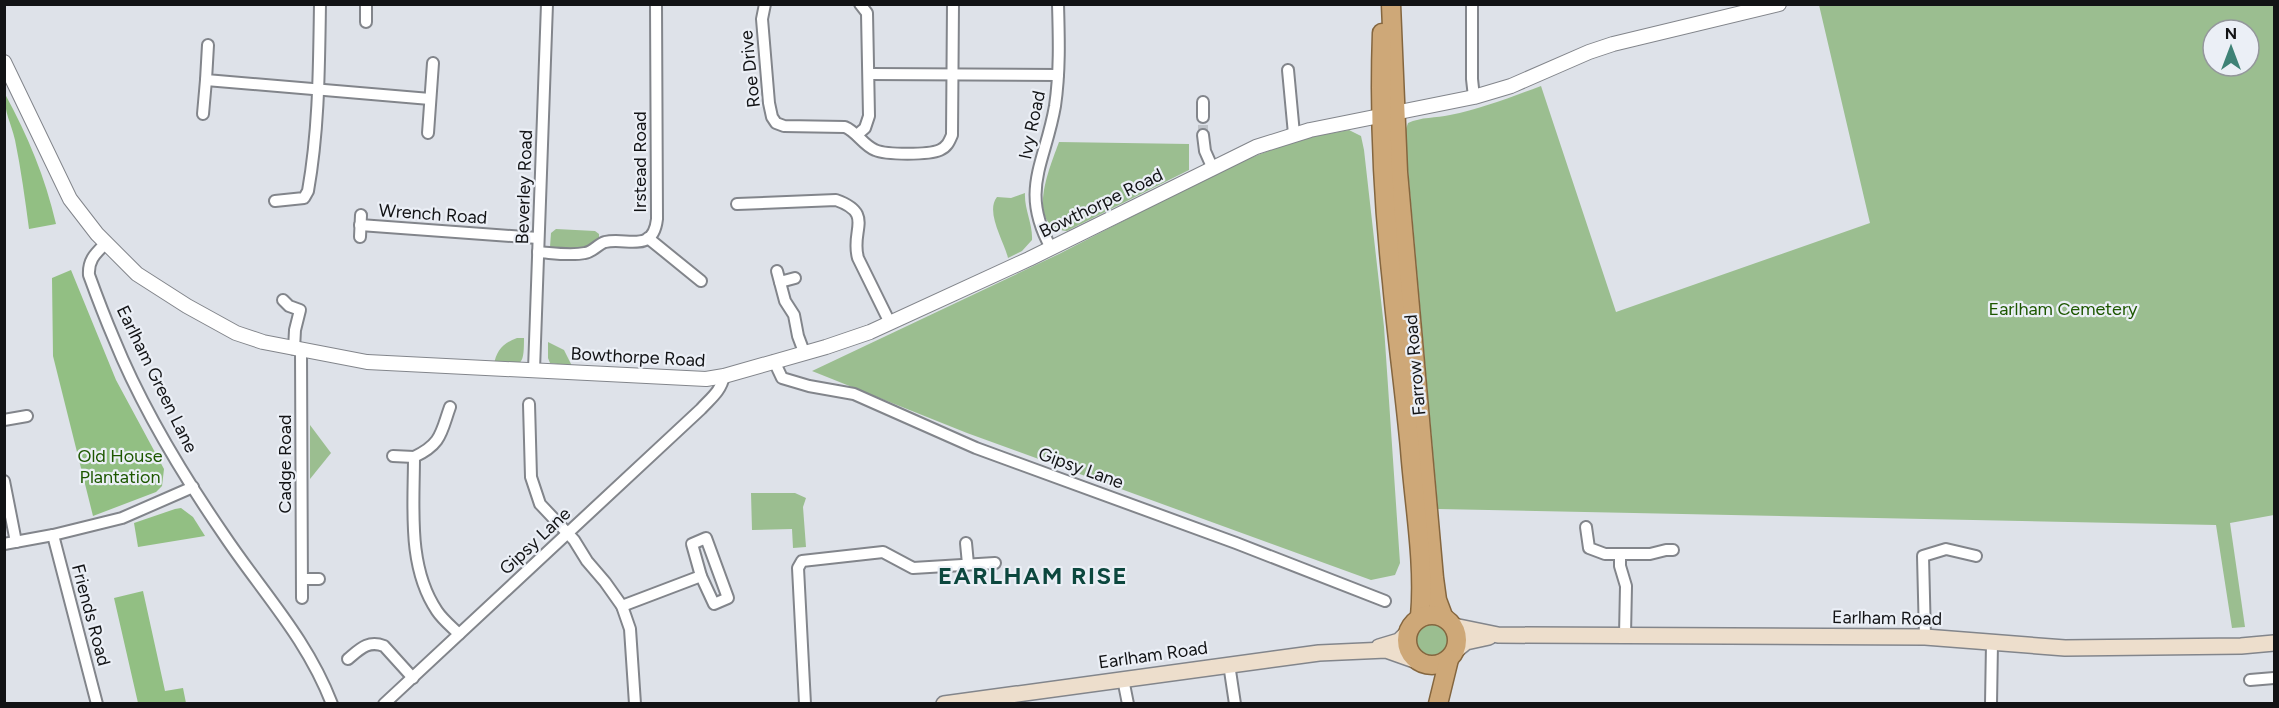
<svg xmlns="http://www.w3.org/2000/svg" width="2279" height="708" viewBox="0 0 2279 708" font-family="Figtree,sans-serif">
<rect width="100%" height="100%" fill="#dee2e9"/>
<g fill="#9bbe90" fill-rule="evenodd">
<path d="M1819,5H2274V515L2230,523L2245,627L2232,628L2216,525L1438,509L1406,147L1405,132L1408,123C1421,117 1436,118 1450,115C1481,109 1511,97 1541,86L1616,312L1870,223ZM2213,30H2249V66H2213Z"/>
<path d="M1349,130L1361,136L1364,150L1384,327L1400,563L1395,575L1371,580L967,433L812,371L1059,254L1230,166L1299,139Z"/>
<path d="M1059,142L1189,144V170L1067,231C1024,227 1050,167 1059,142Z"/>
<path d="M1025,193C1024,209 1033,224 1032,240L1022,251L1008,258C1004,241 985,212 997,197L1011,198Z"/>
<path d="M556,229L595,231L599,234V238C584,253 571,248 550,247L551,233Z"/>
<path d="M517,338H524C524,367 522,366 494,365C496,351 503,343 517,338Z"/>
<path d="M548,342L564,350L572,366L550,363L548,358Z"/>
<path d="M310,425L331,453L310,479Z"/>
<path d="M751,493H795L806,498L803,507L806,547L793,548L792,529L752,530Z"/>
<circle cx="1432" cy="640" r="16"/>
</g>
<g fill="#92bf83">
<path d="M5,94C28,136 45,177 56,224L29,229C25,199 21,169 15,140C11,122 4,113 5,94Z"/>
<path d="M71,270L116,380L164,469L162,486L156,492L93,516L53,356L52,278Z"/>
<path d="M181,508L193,517L205,536L138,547L134,523L175,509Z"/>
<path d="M143,591L165,691L183,688L186,703H138L114,598Z"/>
</g>
<g fill="none" stroke-linecap="round" stroke-linejoin="round">
<path stroke="#bfc3c9" stroke-width="10" stroke-dasharray="10 5" stroke-linecap="butt" d="M1203,135V117"/>
<g stroke="#82858b" stroke-width="14">
<g id="minor">
<path d="M765,4L762,19L769,103L772,117L776,123L784,126L845,127C857,132 863,145 875,150C886,155 929,155 940,150C947,147 949,142 952,135L953,4"/>
<path d="M1472,4V79L1474,97"/>
<path d="M366,22V4"/>
<path d="M208,45L206,80L430,99"/>
<path d="M1288,70L1294,134"/>
<path d="M870,74L1058,75"/>
<path d="M1203,102V117"/>
<path d="M203,114L206,80"/>
<path d="M428,133L433,63"/>
<path d="M857,135L865,128L869,116L867,13L860,4"/>
<path d="M1203,135L1205,151L1213,169"/>
<path d="M275,201L304,198L308,191C319,129 319,67 320,4"/>
<path d="M737,204L836,200C875,214 850,230 858,258L890,323"/>
<path d="M360,225L538,238"/>
<path d="M360,237L361,215"/>
<path d="M648,238L701,281"/>
<path d="M105,244C95,254 88,260 89,275C97,297 105,318 114,339C142,408 182,474 224,535C262,592 306,637 332,704"/>
<path d="M1051,248C1019,190 1045,164 1055,106C1060,72 1059,38 1058,4"/>
<path d="M538,252C553,253 570,256 585,253C593,252 598,244 605,242C627,237 653,254 657,219L656,4"/>
<path d="M777,271L785,301L794,315L798,336L804,352"/>
<path d="M780,282L795,278"/>
<path d="M283,300L289,306L300,310L295,330L294,349"/>
<path d="M301,350L302,598"/>
<path d="M774,361L782,378L809,386L854,394L976,448L1236,543L1385,601"/>
<path d="M534,370L547,4"/>
<path d="M529,404L531,477L540,504L574,540L587,561L605,582L622,606L630,629L635,704"/>
<path d="M450,407C441,432 442,444 414,457C414,507 407,567 437,611C443,620 452,627 459,634"/>
<path d="M4,420L27,416"/>
<path d="M393,456L414,457"/>
<path d="M4,481L16,542"/>
<path d="M1586,527L1589,548L1605,554H1620"/>
<path d="M53,535L97,704"/>
<path d="M706,538L728,598L714,604L701,576L692,544Z"/>
<path d="M966,543L968,564"/>
<path d="M4,544L53,535L122,518L193,487"/>
<path d="M302,579H319"/>
<path d="M622,606L701,576"/>
<path d="M1625,635L1626,586L1620,566V554H1650L1666,550H1673"/>
<path d="M1925,637L1923,556L1946,549L1976,556"/>
<path d="M348,659C360,649 368,640 384,646L413,678"/>
<path d="M1229,664L1235,704"/>
<path d="M1123,679L1128,704"/>
<path d="M2250,680L2274,678"/>
<path d="M384,704L701,409C711,398 721,391 724,376"/>
<path d="M805,704L798,568L802,561L883,552L913,568L995,563"/>
<path d="M1991,704L1992,643"/>
</g>
</g>
<g stroke="#82858b" stroke-width="16">
<path id="tertiary" d="M4,62L70,199L97,234L137,274L187,306L236,333L263,342L367,362L706,379L724,376L826,347L870,332L1029,259L1256,147L1310,130L1474,97L1511,86L1589,52L1613,44L1779,4"/>
</g>
<g stroke="#82858b" stroke-width="18">
<g id="secondary">
<path d="M1454,626L1498,635L1925,637L2065,648L2241,646L2274,643"/>
<path d="M1379,647L1399,641L1407,633"/>
<path d="M1455,651L1466,642L1489,637"/>
<path d="M944,704L1319,653L1386,650L1417,661"/>
</g>
</g>
<g stroke="#84663f" stroke-width="21">
<g id="trunk">
<path d="M1391,4L1398,172L1434,578L1437,600L1443,616"/>
<path d="M1382,33C1379,116 1383,199 1392,282C1397,338 1405,394 1410,449C1414,504 1425,563 1420,617"/>
<circle cx="1432" cy="640" r="25"/>
<path d="M1438,704L1449,659"/>
</g>
</g>
<use href="#minor" stroke="#fff" stroke-width="10"/>
<use href="#tertiary" stroke="#fff" stroke-width="14"/>
<use href="#secondary" stroke="#eddecc" stroke-width="15"/>
<use href="#trunk" stroke="#cea878" stroke-width="18"/>
</g>
<g text-anchor="middle" dominant-baseline="central" stroke-width="4.5" stroke-linejoin="round" paint-order="stroke">
<g font-size="18" fill="#121315" stroke="#ebeff6">
<text transform="translate(750 69) rotate(-96)">Roe Drive</text>
<text transform="translate(1032 125) rotate(-78)">Ivy Road</text>
<text transform="translate(640 162) rotate(-90)">Irstead Road</text>
<text transform="translate(524 187) rotate(-88)">Beverley Road</text>
<text transform="translate(1101 203) rotate(-26)">Bowthorpe Road</text>
<text transform="translate(433 214) rotate(4)">Wrench Road</text>
<text transform="translate(638 357) rotate(3)">Bowthorpe Road</text>
<text transform="translate(1415 365) rotate(-95)">Farrow Road</text>
<text transform="translate(157 379) rotate(64)">Earlham Green Lane</text>
<text transform="translate(285 464) rotate(-90)">Cadge Road</text>
<text transform="translate(1081 468) rotate(20)">Gipsy Lane</text>
<text transform="translate(535 541) rotate(-43)">Gipsy Lane</text>
<text transform="translate(91 615) rotate(75)">Friends Road</text>
<text transform="translate(1887 618) rotate(1)">Earlham Road</text>
<text transform="translate(1153 655) rotate(-8)">Earlham Road</text>
</g>
<g font-size="18" fill="#1d5700" stroke="#ebeff6">
<text x="2063" y="309">Earlham Cemetery</text>
<text x="120" y="456">Old House<tspan x="120" dy="21">Plantation</tspan></text>
</g>
<g font-size="24" font-weight="bold" letter-spacing="1.5" fill="#0c473e" stroke="#ebeff6">
<text x="1033" y="575">EARLHAM RISE</text>
</g>
</g>
<rect width="2279" height="708" fill="none" stroke="#121315" stroke-width="12"/>
<g transform="translate(2231 48)"><circle r="28" fill="#ebeff6" stroke="#94979c" stroke-width="1.5"/>
<path d="M0-4.5L10 22L0 15L-10 22Z" fill="#3f8276"/>
<text y="-9" font-size="16" font-weight="bold" text-anchor="middle" fill="#121315">N</text>
</g>
</svg>
